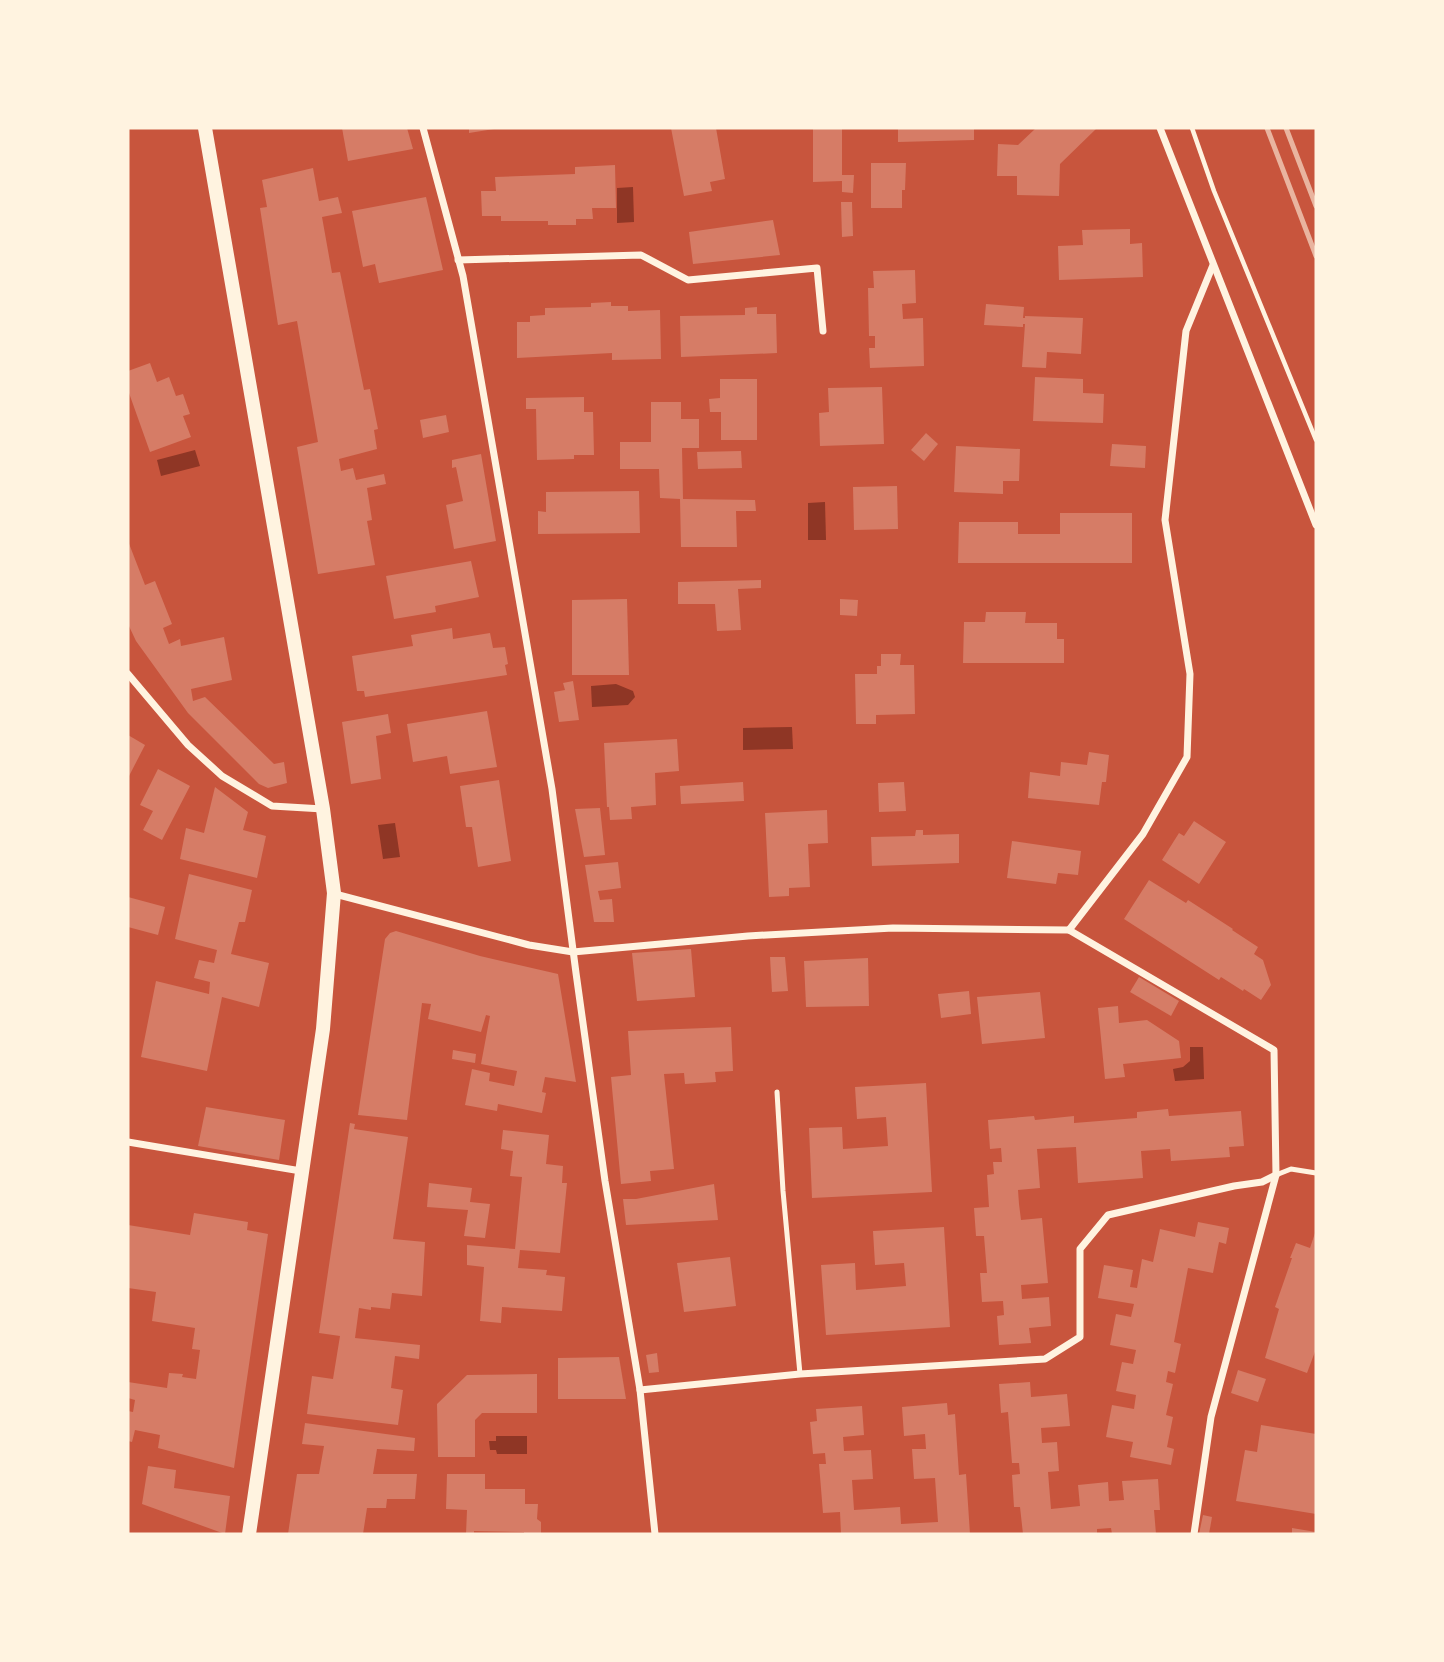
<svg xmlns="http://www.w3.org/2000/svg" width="1444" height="1662" viewBox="0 0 1444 1662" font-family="Inter,sans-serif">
<rect width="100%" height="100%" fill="#c8553d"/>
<g fill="#8f3625">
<path d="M633,187L634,222L617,223V188Z"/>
<path d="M195,450L200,466L161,476L157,460Z"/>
<path d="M825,502L826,540H808V503Z"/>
<path d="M616,684L633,691L635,697L628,705L592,707L591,686Z"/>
<path d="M792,727L793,749L743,750V728Z"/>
<path d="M395,823L400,857L383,859L378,825Z"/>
<path d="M1190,1047H1203L1204,1079L1175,1081L1173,1069L1183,1067L1190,1061Z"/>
<path d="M496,1436H527V1454H497L496,1450H490L489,1441H496Z"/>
</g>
<g fill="#d67c66">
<path d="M342,128H407L413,149L348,161Z"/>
<path d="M469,128H494V129L469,133Z"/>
<path d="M671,128H716L725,179L710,182L712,191L684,196Z"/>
<path d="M813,128H842V175H854L853,193L842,192V181L813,182Z"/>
<path d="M898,128H974V140L898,142Z"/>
<path d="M1036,128H1097L1060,164L1059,196L1017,195V176H997L998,144L1018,145Z"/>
<path d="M871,163H906L905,190H902V208H871Z"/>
<path d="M615,165L616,208H592L593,219H576V225H548V221H501V216H482L481,191H496L495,177L575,174V167Z"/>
<path d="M313,168L319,201L338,197L342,213L322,217L332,273L340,272L364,390L370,389L378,429L374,430L377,449L339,459L341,471L353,468L356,480L384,474L386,484L367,488L372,520L367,521L375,565L318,574L297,447L318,442L297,321L278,325L260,208L267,207L262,180Z"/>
<path d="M426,197L443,270L379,283L375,264L363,267L352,211Z"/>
<path d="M841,202H852L853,236L842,237Z"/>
<path d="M773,220L780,255L693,264L689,232Z"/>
<path d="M1130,229V244L1142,243L1143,277L1059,280L1058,246L1083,245L1082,230Z"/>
<path d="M915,270L916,303L902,304L903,319L923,318L924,366L870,368L869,348H875V336H869L868,288H874L873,271Z"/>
<path d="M611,302V306H628V311L660,310L661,359L612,360V353L517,358V322H530V316L545,315V308L591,307V303Z"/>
<path d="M986,304L1024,307L1023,318H1025V316L1083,318L1081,354L1047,352L1046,368L1022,367L1025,324H1023V327L984,325Z"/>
<path d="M757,307V314H776L777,353L681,357L680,316L745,315V308Z"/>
<path d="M150,363L157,382L169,377L176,396L183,394L190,414L183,416L191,437L150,452L129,393H128V371Z"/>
<path d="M1035,377L1083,379V393L1104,394L1103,423L1033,421Z"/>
<path d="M720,379H757V440H721V412H710L709,399L720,398Z"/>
<path d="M882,387L884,444L820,446L819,413L829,412L828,388Z"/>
<path d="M584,397V412H593L594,455H574V459L537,460L536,409H526V398Z"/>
<path d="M651,402H681V419H699V448H682L683,499L755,500L756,511H736L737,547H681L680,499L660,498L659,469H620V442H651Z"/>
<path d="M446,415L449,432L423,438L420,420Z"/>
<path d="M926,433L938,444L924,461L911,450Z"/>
<path d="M1112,444L1146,446L1145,468L1110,466Z"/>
<path d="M956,446L1020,449L1019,481H1003V494L954,492Z"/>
<path d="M741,451L742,468L698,469L697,452Z"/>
<path d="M481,454L496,541L454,549L446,505L463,501L456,467L452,468V460Z"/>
<path d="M897,486L898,529L854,530L853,487Z"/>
<path d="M639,491L640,533L538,534V511L546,512V492Z"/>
<path d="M1060,513H1132V563H958L959,522H1018V534H1060Z"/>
<path d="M128,541L145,585L155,581L172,624L163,628L169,644L180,639L181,646L224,637L232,680L191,689L193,701L205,697L274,764L284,762L287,783L268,788L259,784L188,713L136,641L128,624Z"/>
<path d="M471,561L479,597L435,606L436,612L394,619L386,576Z"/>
<path d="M761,580V588L738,589L741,630L717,631L715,604H678V582Z"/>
<path d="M627,599L629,675H572V600Z"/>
<path d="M840,599L858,600L857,616L840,615Z"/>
<path d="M986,612H1026L1025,623H1057V639H1064V663H963L964,622H985Z"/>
<path d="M452,628L453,639L490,633L493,648L505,647L508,664L505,665L507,675L365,697L364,691H357L352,656L413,646L411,635Z"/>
<path d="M881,654H901L900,665H914L915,714L876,715V724H856L855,674H877V666H881Z"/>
<path d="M573,681L579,720L559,722L554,692L565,690L563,683Z"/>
<path d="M487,711L497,767L450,774L447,756L413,762L407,724Z"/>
<path d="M388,714L391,733L376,736L381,779L351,784L342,722Z"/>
<path d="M128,735L145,745L128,778Z"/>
<path d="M677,739L679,771L655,773L656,805L631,807L632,819L610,820L609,807H607L604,743Z"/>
<path d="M1089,752L1109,755L1106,782H1102L1099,805L1028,798L1030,772L1060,776L1061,762L1087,765Z"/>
<path d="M158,769L190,786L162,840L143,830L153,811L140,805Z"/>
<path d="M499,780L511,861L478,867L472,827H466L460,786Z"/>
<path d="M743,782L744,801L681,804L680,786Z"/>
<path d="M904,782L906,811L879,812L878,783Z"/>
<path d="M215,787L248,812L243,830L266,836L257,878L180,859L186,828L204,833Z"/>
<path d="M600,808L605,855L584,857L575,809Z"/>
<path d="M827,810L828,843L808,844L810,887L789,888V896L769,897L765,813Z"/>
<path d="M1194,821L1226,842L1199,884L1162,860L1179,833L1184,836Z"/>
<path d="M916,830H923V835L959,834V863L872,866L871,837L915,836Z"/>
<path d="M1012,841L1081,851L1078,875L1058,873L1056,884L1007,878Z"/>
<path d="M618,862L621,888L598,891L600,900L612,899L614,922H594L585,865Z"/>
<path d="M189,874L252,890L245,922H239L231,954L269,963L259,1007L222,997L207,1071L141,1057L156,981L209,994L210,982L194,978L199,960L214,963L217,950L175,939Z"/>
<path d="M1149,880L1186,903L1188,900L1233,929L1232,930L1258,947L1254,954L1263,960L1271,985L1261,1000L1244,989L1243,991L1221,977L1219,980L1124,919Z"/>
<path d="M128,897L165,907L158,935L128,927Z"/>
<path d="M396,931L480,956L558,974L576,1082L545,1077L542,1092L546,1093L542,1113L498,1104L497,1111L465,1105L472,1069L490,1073L489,1081L514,1086L517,1071L481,1064L490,1016L486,1015L481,1032L428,1019L431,1004L422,1003L407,1120L358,1115L385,939L390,933Z"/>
<path d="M691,949L695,997L637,1001L632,953Z"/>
<path d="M770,957H785L788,991L772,992Z"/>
<path d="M868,958L869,1006L806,1007L804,961Z"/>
<path d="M1139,977L1179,1001L1171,1016L1130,992Z"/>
<path d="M969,991L971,1014L941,1018L938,994Z"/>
<path d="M1040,992L1045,1038L982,1044L977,997Z"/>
<path d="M1118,1006L1119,1023L1147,1020L1179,1041L1181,1058L1123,1064L1125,1077L1105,1079L1098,1008Z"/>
<path d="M731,1027L733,1071L715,1072L716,1082L685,1084L684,1073L664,1074L674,1169L650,1171L651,1181L621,1184L611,1077L631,1075L628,1031Z"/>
<path d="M453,1050L476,1054L475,1063L452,1059Z"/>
<path d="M926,1083L932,1192L812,1198L809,1128L842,1127L843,1149L888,1146L886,1117L857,1119L855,1087Z"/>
<path d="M206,1107L285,1120L279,1160L198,1146Z"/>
<path d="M1168,1109L1169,1116L1241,1111L1244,1146L1229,1147L1230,1157L1171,1161L1170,1149L1141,1151L1143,1178L1078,1183L1076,1147L1037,1149L1040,1188L1018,1190L1019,1204L1021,1220L1042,1218L1048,1283L1021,1285L1022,1299L1049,1297L1051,1326L1029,1328L1031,1343L999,1345L997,1316L1004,1315L1003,1301L982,1302L980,1273H987L984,1236H976L974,1208L989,1207L987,1175L994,1174L993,1162H1002L1001,1148L990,1149L988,1120L1034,1116L1035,1120L1074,1116V1123L1137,1118V1112Z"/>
<path d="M350,1123L355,1124L354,1129L408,1137L393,1239L425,1242L422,1296L392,1293L390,1309L371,1307V1310L359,1308L355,1338L420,1345L419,1359L395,1356L391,1388L403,1390L398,1425L307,1414L312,1376L333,1379L340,1336L319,1333Z"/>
<path d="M503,1130L549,1135L546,1164L563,1166L562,1183H567L560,1253L520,1250L518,1268L547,1270L546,1275L565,1277L562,1311L502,1307L501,1323L480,1321L484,1267L467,1265V1245L515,1249L522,1177L510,1176L513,1151L501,1149Z"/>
<path d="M429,1183L472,1188L470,1202L490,1204L485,1238L464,1236L468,1210L427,1207Z"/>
<path d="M714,1184L718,1220L626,1225L623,1199H636Z"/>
<path d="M194,1213L248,1222L247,1230L268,1234L234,1468L158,1448L160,1435L135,1430L132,1442L128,1441V1411L133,1412L135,1400L128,1398V1382L167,1388L169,1373L183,1374L182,1377L196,1379L200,1350L192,1349L195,1328L152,1321L156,1292L128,1288V1225L190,1235Z"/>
<path d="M1198,1222L1229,1228L1226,1244L1219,1242L1213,1273L1188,1268L1174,1342L1181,1344L1175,1373L1168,1371L1166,1382L1173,1384L1166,1415L1173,1417L1167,1447L1174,1449L1171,1465L1130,1457L1133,1442L1106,1437L1112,1405L1134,1409L1136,1395L1116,1391L1122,1362L1133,1364L1136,1350L1110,1345L1116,1314L1131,1317L1134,1304L1098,1298L1104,1265L1133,1270L1130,1287L1137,1288L1142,1259L1153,1262L1160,1229L1195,1237Z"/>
<path d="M944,1227L950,1327L826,1335L821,1265L855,1263L856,1290L906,1286L904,1263L875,1265L873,1231Z"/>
<path d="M1316,1230V1349L1307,1373L1265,1358L1279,1309L1275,1307L1292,1258H1290L1296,1243L1310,1248Z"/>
<path d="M730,1257L736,1306L684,1312L677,1263Z"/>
<path d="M657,1353L659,1372L649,1373L646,1355Z"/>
<path d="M619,1357L626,1399H558V1358Z"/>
<path d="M1238,1370L1266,1379L1258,1402L1231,1393Z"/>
<path d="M537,1374V1413H482L475,1420V1457H438L437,1404L467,1375Z"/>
<path d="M1030,1382L1031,1397L1067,1394L1070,1426L1041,1428L1042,1443L1057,1442L1059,1471L1048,1472L1051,1509L1080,1506L1078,1485L1108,1482L1109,1501L1124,1500L1122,1481L1158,1479L1160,1510H1154L1156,1534H1112L1111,1528L1097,1529V1534H1023L1020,1507H1014L1012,1475L1020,1474L1019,1463H1012L1008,1412L1001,1413L999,1384Z"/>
<path d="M947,1403L948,1415L955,1414L959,1475L966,1474L970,1534H841L840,1512L823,1513L819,1464H826L825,1453L813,1454L810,1422L817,1421L816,1409L862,1406L864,1435L843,1437L844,1451L871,1450L873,1479L852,1480L854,1510L900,1507L901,1524L938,1522L935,1478L914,1479L912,1449H926L925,1434L904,1436L902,1407Z"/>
<path d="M305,1423L415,1438L414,1451L377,1449L373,1474H417L415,1499H387L386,1508H367L363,1534H288L297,1474H319L324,1446L302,1444Z"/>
<path d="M1261,1425L1316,1434V1514L1236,1501L1245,1450L1257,1452Z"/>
<path d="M148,1466L176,1470L174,1488L230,1496L225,1534L142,1504Z"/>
<path d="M447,1474H485V1489H525V1504H538L537,1519L541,1522V1534H524V1532L474,1531V1534H466L467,1510L446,1509Z"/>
<path d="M1203,1515L1212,1517L1209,1534H1199Z"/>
<path d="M1292,1528L1316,1532V1534H1292Z"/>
</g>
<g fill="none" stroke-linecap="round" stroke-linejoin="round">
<path stroke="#fff3e0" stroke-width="4.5" d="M1192,128L1214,191L1316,440"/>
<g stroke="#fff3e0" stroke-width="5">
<path d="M777,1092L783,1191L800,1374"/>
<path d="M1276,1175L1291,1169L1316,1173"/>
</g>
<g stroke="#fff3e0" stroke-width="7">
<path d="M423,128L463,276L552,789L576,973L605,1181L640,1390L655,1534"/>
<path d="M1160,128L1316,525"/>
<path d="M458,260L641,255L688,280L817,268L823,331"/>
<path d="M128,674L188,745L222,776L272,806L323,809"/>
<path d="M335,894L529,945L573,952L748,936L893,928L1069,930L1274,1050L1276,1175L1211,1417L1194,1534"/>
<path d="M1069,930L1143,834L1187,757L1190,674L1165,520L1186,331L1213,265"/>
<path d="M128,1142L301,1171"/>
<path d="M640,1390L800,1374L1045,1359L1080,1337V1249L1108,1215L1234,1186L1262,1182L1276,1175"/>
</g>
<path stroke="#fff3e0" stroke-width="14" d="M205,128L323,809L334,893L323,1029L249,1534"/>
<g stroke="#e9b49f" stroke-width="5">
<path d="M1267,128L1316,256"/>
<path d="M1286,128L1316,206"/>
</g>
</g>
<rect width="1444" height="1662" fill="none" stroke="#fff3e0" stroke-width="259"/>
</svg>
